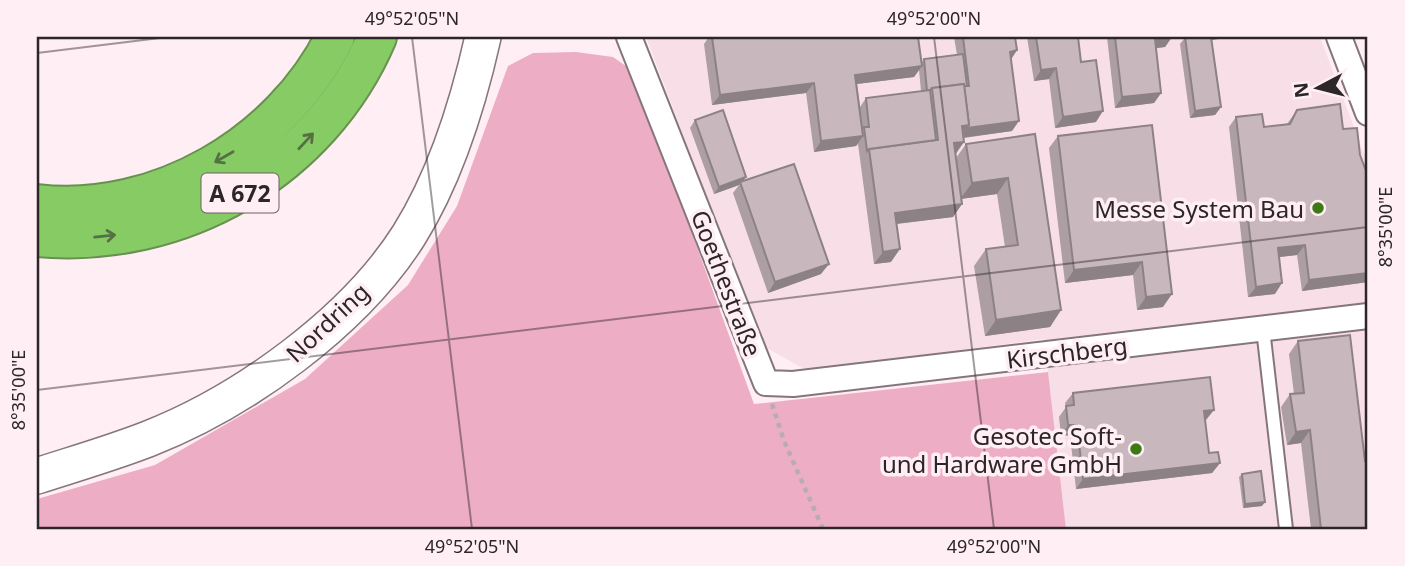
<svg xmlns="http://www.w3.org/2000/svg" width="1405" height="566" viewBox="0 0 1405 566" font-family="'Noto Sans',sans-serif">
<rect width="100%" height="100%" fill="#ffeef4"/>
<path fill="#f8dfe7" d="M646,37H1320L1368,164V529H1066L1044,339L806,370L763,346Z"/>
<path fill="#edaec5" d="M576,52L613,57L633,71L754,404L1048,372L1066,529H37V499L155,465L305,379L408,285L457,206L508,66L533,53Z"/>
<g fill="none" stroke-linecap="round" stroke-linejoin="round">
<g stroke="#85767b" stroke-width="16">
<path id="service" d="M1263,329L1286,529"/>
</g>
<g stroke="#85767b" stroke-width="28">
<g id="minor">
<path d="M629,37L766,383L793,384L1368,316"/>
<path d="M1339,37L1368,113"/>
</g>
</g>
<g stroke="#85767b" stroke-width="38">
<path id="secondary" d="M37,476C74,464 112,453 148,439C243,402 354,322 409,235C446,176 468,104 483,37"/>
</g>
<g stroke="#679150" stroke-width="42">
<g id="motorway">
<path d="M37,204C157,218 282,144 335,37"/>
<path d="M37,237C181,250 320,170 377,37"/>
</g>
</g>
<path stroke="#b9acb0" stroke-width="4.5" stroke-dasharray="5 5" stroke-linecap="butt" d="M772,404L784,441L823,529"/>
<use href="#service" stroke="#fff" stroke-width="12"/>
<use href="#minor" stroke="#fff" stroke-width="24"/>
<use href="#secondary" stroke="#fff" stroke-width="35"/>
<use href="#motorway" stroke="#87cb65" stroke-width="38"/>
</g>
<g fill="#ac9ea3" fill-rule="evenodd">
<path d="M709,37H918L921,63L924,59L957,55L954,37H1015L1017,50L1011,59L1012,131L964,138L956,154V158L966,144L1035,134L1061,310L1050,327L985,336L974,266L986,249L1005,247L997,194L961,199L962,204L953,217L897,224L891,262L874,264L858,144L856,146L814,152L806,93L712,105L704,44ZM919,70L921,91L866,98L860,107L857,84L914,77Z"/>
<path d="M1027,37H1078L1081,62L1096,122L1055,128L1049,79L1034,81Z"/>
<path d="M1107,37H1172L1165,47L1156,48L1161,93L1154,103L1115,108Z"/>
<path d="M1184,37H1233L1212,40L1221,107L1215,115L1190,118L1180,44L1184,39Z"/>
<path d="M1297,110L1343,129L1360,155L1368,176V282L1302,291L1297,255L1279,257L1275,294L1248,297L1229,127L1236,117L1264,127L1287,124Z"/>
<path d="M695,120L743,182L821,274L768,293L733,193L739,185L714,194L690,128Z"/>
<path d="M1152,125L1163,307L1137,310L1133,275L1065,283L1049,148L1058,136Z"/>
<path d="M1298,341L1368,529H1311L1301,443L1287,445L1281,407L1290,394H1294L1289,354Z"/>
<path d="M1073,393L1206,420H1205L1209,453L1220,463L1212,473L1076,489L1070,435L1061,436L1059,417L1066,407L1065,403Z"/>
<path d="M1242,474L1262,506L1243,508L1239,477Z"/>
</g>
<g fill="#8c8184">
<path d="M1172,37L1165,47L1148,49L1155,39Z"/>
<path d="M1189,37H1233L1186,43Z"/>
<path d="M1017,50L1010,61V52Z"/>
<path d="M922,66L914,77L848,85L855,75Z"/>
<path d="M1056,68L1049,79L1034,81L1041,70Z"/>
<path d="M814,83L806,93L712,105L720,95Z"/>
<path d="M1161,93L1154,103L1115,108L1122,97Z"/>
<path d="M1221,107L1215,115L1190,118L1195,111Z"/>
<path d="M1103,111L1096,122L1055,128L1063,117Z"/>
<path d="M1019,121L1012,131L960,138L967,128Z"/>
<path d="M969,125L960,138L962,126Z"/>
<path d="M863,136L856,146L814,152L821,141Z"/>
<path d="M964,142L955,155L954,143Z"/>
<path d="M746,177L741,184L740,182L739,185L714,194L719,187Z"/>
<path d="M1008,178L997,194L960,199L972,183Z"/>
<path d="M962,204L953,217L886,225L895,213Z"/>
<path d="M1305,245L1297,255L1271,258L1278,248Z"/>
<path d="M900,249L891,262L874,264L883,252Z"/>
<path d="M1142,262L1133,275L1065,283L1074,270Z"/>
<path d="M829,264L821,274L768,293L775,282Z"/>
<path d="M1368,273V282L1302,291L1309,280Z"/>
<path d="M1282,283L1275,294L1248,297L1256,287Z"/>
<path d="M1172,294L1163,307L1137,310L1146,297Z"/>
<path d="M1061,310L1050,327L985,336L996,320Z"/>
<path d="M1214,410L1206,420L1197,421L1204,411Z"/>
<path d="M1068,425H1077L1070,435L1061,436Z"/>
<path d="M1310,430L1301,443L1287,445L1296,432Z"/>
<path d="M1220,463L1212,473L1076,489L1083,479Z"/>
<path d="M1265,502L1262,506L1243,508L1245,504Z"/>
</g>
<g fill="#c8b8bd" stroke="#8c8184" stroke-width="2">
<path d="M712,37H918L922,66L855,75L863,136L821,141L814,83L720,95Z"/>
<path d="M963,37H1015L1017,50L1010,52L1019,121L967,128L969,125L964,86H969Z"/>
<path d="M1036,37H1078L1081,62L1096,60L1103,111L1063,117L1056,68L1041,70Z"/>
<path d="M1115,37H1172L1155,39L1161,93L1122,97Z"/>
<path d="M1185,37H1211L1221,107L1195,111Z"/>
<path d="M963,54L967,86H964V84L932,88L930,90L927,91L924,59Z"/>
<path d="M964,84L969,125L962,126L964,142L954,143L962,204L895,213L900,249L883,252L869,149L938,140L932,88Z"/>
<path d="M930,90L936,140L869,149L867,151L864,127H869L866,98Z"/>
<path d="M1340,104L1343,129L1357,128L1360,155L1368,176V273L1309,280L1305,245L1278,248L1282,283L1256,287L1236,117L1262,114L1264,127L1290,124L1297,110Z"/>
<path d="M723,110L746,177L719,187L695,120Z"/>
<path d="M1152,125L1172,294L1146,297L1142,262L1074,270L1058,136Z"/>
<path d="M1035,134L1061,310L996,320L986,249L1018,245L1008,178L972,183L966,144Z"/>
<path d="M794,164L829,264L775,282L740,182Z"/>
<path d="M1350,335L1365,461H1368V529H1321L1310,430L1296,432L1290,394L1304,393L1298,341Z"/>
<path d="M1210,377L1214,410L1204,411L1209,453L1218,452L1220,463L1083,479L1077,425H1068L1066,406L1074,405L1073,393Z"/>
<path d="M1261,471L1265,502L1245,504L1242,474Z"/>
</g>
<defs><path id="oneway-shaft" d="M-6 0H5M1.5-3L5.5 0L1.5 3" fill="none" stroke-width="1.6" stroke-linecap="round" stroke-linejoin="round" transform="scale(1.75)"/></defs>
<g stroke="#557043">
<use href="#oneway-shaft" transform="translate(306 141) rotate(-47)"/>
<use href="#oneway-shaft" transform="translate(224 157) rotate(150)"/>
<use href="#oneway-shaft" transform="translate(105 236) rotate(-6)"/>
</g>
<path fill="none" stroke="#2c2628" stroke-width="2" stroke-opacity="0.45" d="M412,37L472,529M934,37L994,529M37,53L168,37M37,390L1368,227"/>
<g fill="#3d7a15" stroke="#ffeef4" stroke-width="2.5">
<circle cx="1318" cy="208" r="7"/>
<circle cx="1136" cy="449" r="7"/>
</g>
<g text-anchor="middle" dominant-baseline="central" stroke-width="7" stroke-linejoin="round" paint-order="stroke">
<rect fill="#ffeef4" stroke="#6b6265" stroke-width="2" x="201.5" y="173.5" width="77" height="39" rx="5"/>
<g font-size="23" font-weight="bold" fill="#2c2628">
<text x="240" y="193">A 672</text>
</g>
<g font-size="24" fill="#2c2628" stroke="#ffeef4" text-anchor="end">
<text x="1304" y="208">Messe System Bau</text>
<text x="1122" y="435">Gesotec Soft-<tspan x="1122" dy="28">und Hardware GmbH</tspan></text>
</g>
<g font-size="24" fill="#2c2628" stroke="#ffeef4">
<text transform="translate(727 283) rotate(69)">Goethestraße</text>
<text transform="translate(327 322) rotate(-43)">Nordring</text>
<text transform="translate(1067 352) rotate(-7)">Kirschberg</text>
</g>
</g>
<rect width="1405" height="566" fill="none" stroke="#ffeef4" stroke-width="77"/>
<g transform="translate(1318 88) rotate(263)" stroke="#ffeef4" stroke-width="5" paint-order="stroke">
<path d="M0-5L12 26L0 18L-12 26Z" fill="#2c2628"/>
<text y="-10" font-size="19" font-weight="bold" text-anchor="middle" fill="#2c2628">N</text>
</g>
<rect x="38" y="38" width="1328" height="490" fill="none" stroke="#2c2628" stroke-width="2.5"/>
<g font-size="18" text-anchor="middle" fill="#2c2628">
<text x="412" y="25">49°52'05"N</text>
<text x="934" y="25">49°52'00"N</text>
<text transform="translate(1386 227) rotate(-90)" y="6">8°35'00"E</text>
<text transform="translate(19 390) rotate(-90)" y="6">8°35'00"E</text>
<text x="472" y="553">49°52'05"N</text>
<text x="994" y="553">49°52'00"N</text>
</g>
</svg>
